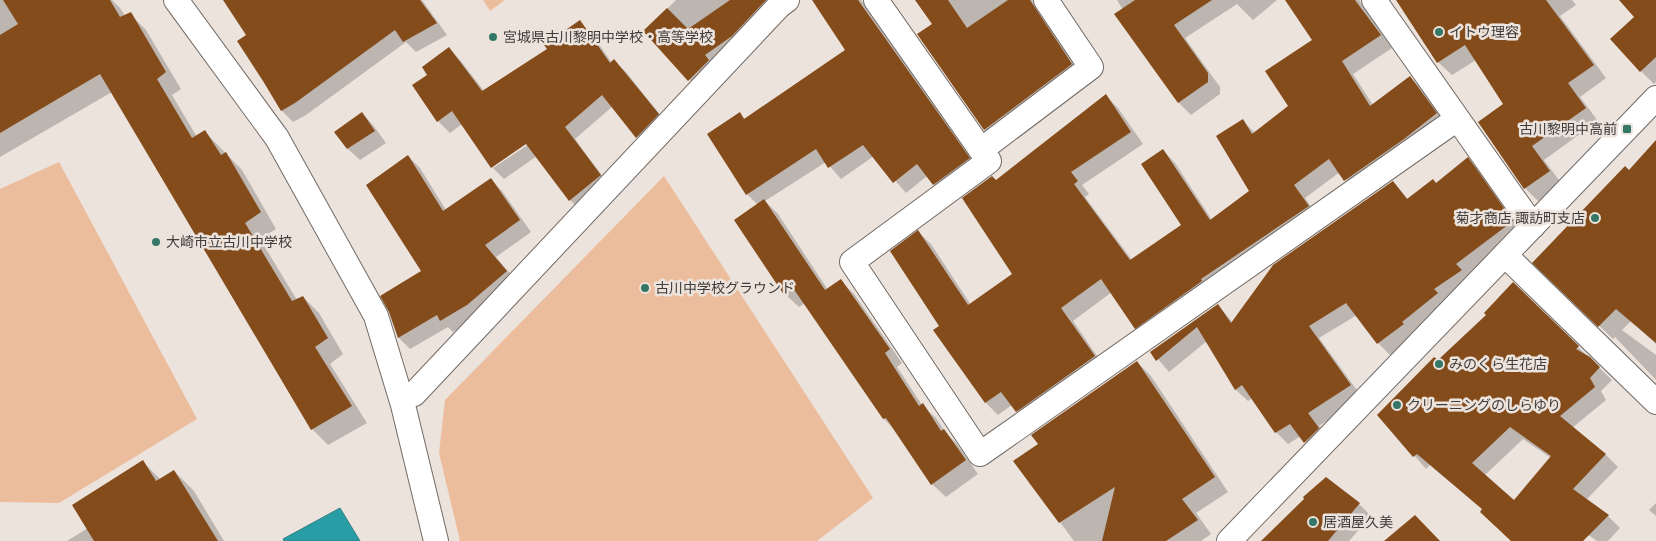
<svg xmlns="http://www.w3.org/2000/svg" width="1656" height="541" font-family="'Space Grotesk','Noto Sans JP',sans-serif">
<rect width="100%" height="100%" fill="#ece3dc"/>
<g fill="#ecbd9d">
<polygon points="483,0 505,0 490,11"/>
<polygon points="59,162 197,419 59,503 0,502 0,189"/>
<polygon points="664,176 873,498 817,541 460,541 439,453 445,400"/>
</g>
<polygon fill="#299da5" stroke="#308085" points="340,508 360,541 284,541 283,539"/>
<g fill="#0003">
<polygon points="0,0 112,0 120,8 125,16 130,14 146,30 181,89 172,95 197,137 205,132 242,170 276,229 260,239 297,300 303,297 319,313 343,354 330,364 367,423 328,445 312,429 112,92 0,157"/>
<polygon points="225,0 422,0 447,35 416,52 406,42 306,115 293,122 282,111 248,35"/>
<polygon points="676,0 793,0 701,92 645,31"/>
<polygon points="813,0 861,0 981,170 945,196 927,176 906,193 874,156 841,179 826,162 765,201 778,214 828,290 841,281 854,294 902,363 897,367 922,405 936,418 946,433 957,444 978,474 946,497 932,484 896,431 884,419 805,303 799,307 785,294 758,205 747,194 740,114 746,120 847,50"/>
<polygon points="917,0 1032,0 1083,76 997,141 985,130 918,34 933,25"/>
<polygon points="1117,0 1277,0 1253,20 1237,4 1185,38 1220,87 1220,94 1191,115 1179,103 1116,14 1123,10"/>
<polygon points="1286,0 1359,0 1392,48 1353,74 1373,105 1410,77 1423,90 1448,126 1358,193 1340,172 1305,198 1320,219 1148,340 1135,328 1112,292 1073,321 1106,369 1029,424 1012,405 998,415 986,403 934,331 941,326 918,232 931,244 971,305 1014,274 996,181 1106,96 1118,108 1143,144 1082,185 1089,194 1085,197 1132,260 1183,226 1163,150 1175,163 1212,220 1251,191 1243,121 1255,133 1290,107 1313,40"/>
<polygon points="1411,0 1572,0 1576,5 1560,16 1606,78 1580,97 1598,121 1544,160 1562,184 1538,201 1525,188 1505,104 1476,60 1452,75 1438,62 1401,6"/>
<polygon points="1620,0 1656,0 1656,82 1654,84 1641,71 1636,17"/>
<polygon points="579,22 591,33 612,63 614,61 626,72 669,126 649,148 613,106 575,139 611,188 582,212 570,200 537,156 504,179 493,168 532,142 530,140 493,166 493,168 462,124 450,133 438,121 429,75 449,49 460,60 484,91 549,50"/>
<polygon points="362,113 373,125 386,143 360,160 348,149 336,132"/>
<polygon points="1656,142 1656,344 1631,321 1622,330 1656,355 1656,380 1615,337 1613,339 1534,263 1629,172"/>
<polygon points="408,156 420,168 446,210 491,179 502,191 531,232 496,257 518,283 479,317 453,332 448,327 410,349 399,338 390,311 423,272"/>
<polygon points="1468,159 1480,171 1524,233 1467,276 1472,283 1415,336 1390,355 1378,343 1357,315 1319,338 1362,397 1319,426 1330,441 1317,454 1301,436 1288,444 1276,432 1253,398 1248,401 1236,390 1207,341 1169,372 1152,352 1218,305 1233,323 1393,182 1408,199 1436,184"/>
<polygon points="1513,284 1612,380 1601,391 1606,400 1572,428 1606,455 1618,467 1586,500 1608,516 1620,528 1608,541 1597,541 1538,500 1551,458 1523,439 1484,476 1514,502 1569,541 1511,541 1483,510 1430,465 1426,469 1379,415 1487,315"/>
<polygon points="1137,362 1151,376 1228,492 1196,513 1211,534 1201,541 1074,541 1015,461 1040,444"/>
<polygon points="143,462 160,479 174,471 194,491 224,541 67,541 88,528"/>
<polygon points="1326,479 1359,504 1371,516 1349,541 1263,541"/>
<polygon points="1656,503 1656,516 1649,510"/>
</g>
<g fill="#844b1b" fill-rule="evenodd">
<polygon points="3,0 110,0 120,17 131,12 166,72 157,79 192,138 205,130 221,155 226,152 261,212 245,223 292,301 303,296 328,338 315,347 352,406 311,430 100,74 0,133 0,35 18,24"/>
<polygon points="223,0 420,0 437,23 403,42 395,30 295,103 281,111 263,81 237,41 246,35"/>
<polygon points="730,0 766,0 732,36 705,55 709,60 688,81 643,31 667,8 688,29"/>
<polygon points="812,0 858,0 970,158 933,185 917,164 893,183 863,145 828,168 816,149 746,195 707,134 740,112 744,119 845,50"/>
<polygon points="915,0 948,0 967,28 1008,0 1030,0 1072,64 984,130 917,34 932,24"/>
<polygon points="1135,0 1212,0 1174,25 1208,73 1208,82 1178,103 1114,14"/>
<polygon points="1285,0 1355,0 1381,35 1342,61 1370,106 1410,76 1437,113 1404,139 1344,181 1329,159 1294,185 1309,206 1201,279 1202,281 1135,329 1101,279 1061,308 1095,356 1016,412 1001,392 985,403 933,330 939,326 890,251 918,230 968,305 1012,274 962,198 992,176 996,180 1106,94 1131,132 1071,172 1078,181 1074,184 1130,260 1181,225 1141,164 1163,149 1210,220 1249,191 1216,136 1243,119 1252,134 1288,106 1265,71 1312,40"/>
<polygon points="1396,0 1546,0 1594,65 1568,83 1586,108 1532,146 1550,171 1524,189 1478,122 1503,104 1465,45 1437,63"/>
<polygon points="1619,0 1656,0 1656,57 1640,72 1610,39 1634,17"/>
<polygon points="580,20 610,63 614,59 659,114 636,138 602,95 565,127 601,175 569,201 526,144 491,168 452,111 437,122 412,85 427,75 422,67 449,47 482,91 547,49 544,45"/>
<polygon points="362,112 375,131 347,149 334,132"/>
<polygon points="1656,140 1656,343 1616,309 1598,327 1532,263 1625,166 1629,170"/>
<polygon points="408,155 443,211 491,178 520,220 485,245 507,271 467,305 440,321 437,315 398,338 389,312 380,296 421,271 366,185"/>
<polygon points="1468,157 1513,221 1456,264 1462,270 1434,289 1438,293 1402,322 1404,324 1377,344 1346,303 1309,326 1351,385 1308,413 1319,428 1304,443 1290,424 1275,433 1242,385 1235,390 1197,327 1156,361 1150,352 1218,304 1231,323 1273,265 1393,181 1407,199 1433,179 1436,183"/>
<polygon points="764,199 825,290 841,279 890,349 885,353 919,406 923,403 941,431 944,429 966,460 931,485 886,418 883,419 793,288 784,295 734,220"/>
<path d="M1513,282L1579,346L1576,349L1590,357L1600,367L1590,378L1595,387L1560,416L1606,454L1573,489L1609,515L1583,541H1511L1480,512L1482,509L1417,454L1413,457L1377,415L1434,357L1438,360L1486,315L1484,313ZM1510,427L1551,456L1514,500L1472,463Z"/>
<polygon points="1137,361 1215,477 1182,499 1198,520 1166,541 1102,541 1115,487 1059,523 1013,461 1038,444 1031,435"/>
<polygon points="143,460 156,481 174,470 218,541 94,541 72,505"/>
<polygon points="1326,477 1360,503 1328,541 1261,541 1304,499 1303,497"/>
<polygon points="1415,515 1440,541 1384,541"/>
</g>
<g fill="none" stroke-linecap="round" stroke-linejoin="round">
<g stroke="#726a65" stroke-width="26">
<g id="minor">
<polyline points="176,0 277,138 376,316 403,405 436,541"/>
<polyline points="876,0 981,150 1091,67 1046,0"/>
<polyline points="1374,0 1533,226"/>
<polyline points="981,150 989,161 852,262 980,454 1457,119"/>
<polyline points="1505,255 1656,402"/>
<polyline points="414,394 779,6 787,0"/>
<polyline points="1229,541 1656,98"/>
</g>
</g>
<use href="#minor" stroke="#fff" stroke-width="24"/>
</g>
<g fill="#357766" stroke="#ece3dc" stroke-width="2">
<circle cx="1439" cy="32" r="5"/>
<circle cx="493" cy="37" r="5"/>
<rect x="1622" y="124" width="10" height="10" rx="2.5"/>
<circle cx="1595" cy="218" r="5"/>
<circle cx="156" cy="242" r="5"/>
<circle cx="645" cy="288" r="5"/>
<circle cx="1439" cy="364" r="5"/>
<circle cx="1397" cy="405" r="5"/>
<circle cx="1313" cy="522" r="5"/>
</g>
<g text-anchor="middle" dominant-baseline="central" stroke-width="5" stroke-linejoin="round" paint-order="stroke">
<g font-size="14" fill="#403c39" stroke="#ece3dc" text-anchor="start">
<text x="1449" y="32">イトウ理容</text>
<text x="503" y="37">宮城県古川黎明中学校・高等学校</text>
<text x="1617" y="129" text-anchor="end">古川黎明中高前</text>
<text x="1585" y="218" text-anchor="end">菊才商店 諏訪町支店</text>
<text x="166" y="242">大崎市立古川中学校</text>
<text x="655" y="288">古川中学校グラウンド</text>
<text x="1449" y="364">みのくら生花店</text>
<text x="1407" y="405">クリーニングのしらゆり</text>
<text x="1323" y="522">居酒屋久美</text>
</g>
</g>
</svg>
